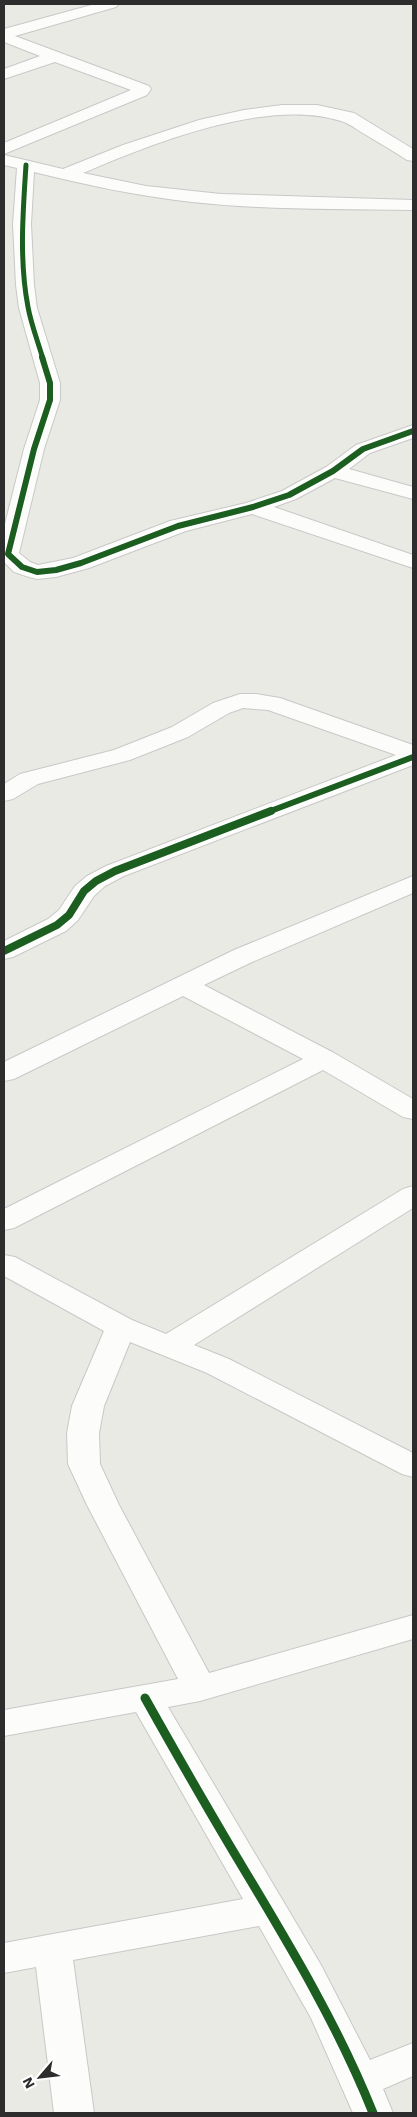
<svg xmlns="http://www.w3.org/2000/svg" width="417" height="2117" font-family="'Work Sans',sans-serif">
<rect width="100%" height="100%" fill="#e9eae4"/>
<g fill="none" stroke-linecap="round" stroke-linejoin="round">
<g stroke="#c9c8c8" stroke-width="2">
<g id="street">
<polygon points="95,4 119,4 116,7 15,36 149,86 151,89 147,95 4,154 4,143 131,90 55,62 4,79 4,69 40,56 4,42 4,29"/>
<path d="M282,105H317L354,113L413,149V161L407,160C392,150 376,141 361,132C355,128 348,123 341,121C267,97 151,144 83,173L146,186L221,194L413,200V210C340,209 265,210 192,202C138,196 86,185 34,172L31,224L34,285L37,308L60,383V400L44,449L19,553L30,562L38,565L73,558L170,521L246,503L282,491L326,467L356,445L413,425V438L370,453L349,469L413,487V499L335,478L296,499L274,507L413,555V568L252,514L186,531L89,568L56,577L37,579L29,577L14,572L4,562V528L24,449L40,400V383L19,308L16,285L13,224L17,168L4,165V155L63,169L123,145L199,120L244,110Z"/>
<polygon points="240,694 256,694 280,698 413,745 413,765 124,876 105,886 94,896 78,920 66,931 13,957 4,959 4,941 48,919 59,910 75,886 87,876 106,866 396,755 268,710 243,708 229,713 188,737 130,760 38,784 13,799 4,801 4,784 20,774 114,750 172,727 213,703"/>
<polygon points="413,876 413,893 252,962 204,985 334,1053 413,1099 413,1119 403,1117 323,1070 14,1228 4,1230 4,1209 303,1059 183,996 14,1079 4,1081 4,1062 234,950"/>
<polygon points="413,1186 413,1208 194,1345 229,1359 413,1453 413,1477 402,1474 207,1373 130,1342 104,1406 99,1433 100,1464 119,1505 209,1673 413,1615 413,1639 200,1701 168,1707 321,1965 370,2060 413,2043 413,2076 383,2089 393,2113 353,2113 311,2018 259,1926 73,1960 94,2113 54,2113 36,1967 4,1973 4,1943 243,1899 136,1712 4,1736 4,1710 178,1679 87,1505 68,1464 67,1433 72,1406 104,1331 4,1276 4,1255 15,1257 132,1320 166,1334 403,1189"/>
</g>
</g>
<use href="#street" fill="#fcfcfb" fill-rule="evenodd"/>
<g stroke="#fff" stroke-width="7">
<path id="cycleway-far3" d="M26,165C23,212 19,260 28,307C31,324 38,342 43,359"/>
</g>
<g stroke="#fff" stroke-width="9">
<g id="cycleway-far2">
<polyline points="42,357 50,383 50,400 34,449 8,554 22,567 37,572 56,570 81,563 178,526 253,507 289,495 333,471 363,449 413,431"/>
<polyline points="268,812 413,757"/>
</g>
</g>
<g stroke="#fff" stroke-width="11">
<polyline id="cycleway-far1" points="4,951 57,925 69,915 84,891 96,881 115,871 271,811"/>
</g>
<g stroke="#fff" stroke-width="12">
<path id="cycleway" d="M145,1698C173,1748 201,1797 230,1846C282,1933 335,2018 373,2113"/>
</g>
<use href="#cycleway-far3" stroke="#1b5e20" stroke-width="5"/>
<use href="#cycleway-far2" stroke="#1b5e20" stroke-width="6"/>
<use href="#cycleway-far1" stroke="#1b5e20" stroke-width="8"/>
<use href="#cycleway" stroke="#1b5e20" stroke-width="9"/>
</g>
<rect width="417" height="2117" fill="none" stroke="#2d2d2d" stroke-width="10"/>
<g transform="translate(40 2077) rotate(242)" stroke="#ffffff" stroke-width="4" paint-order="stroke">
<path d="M0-4L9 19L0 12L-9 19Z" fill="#2d2d2d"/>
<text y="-8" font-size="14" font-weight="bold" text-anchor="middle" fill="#2d2d2d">N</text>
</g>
</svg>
